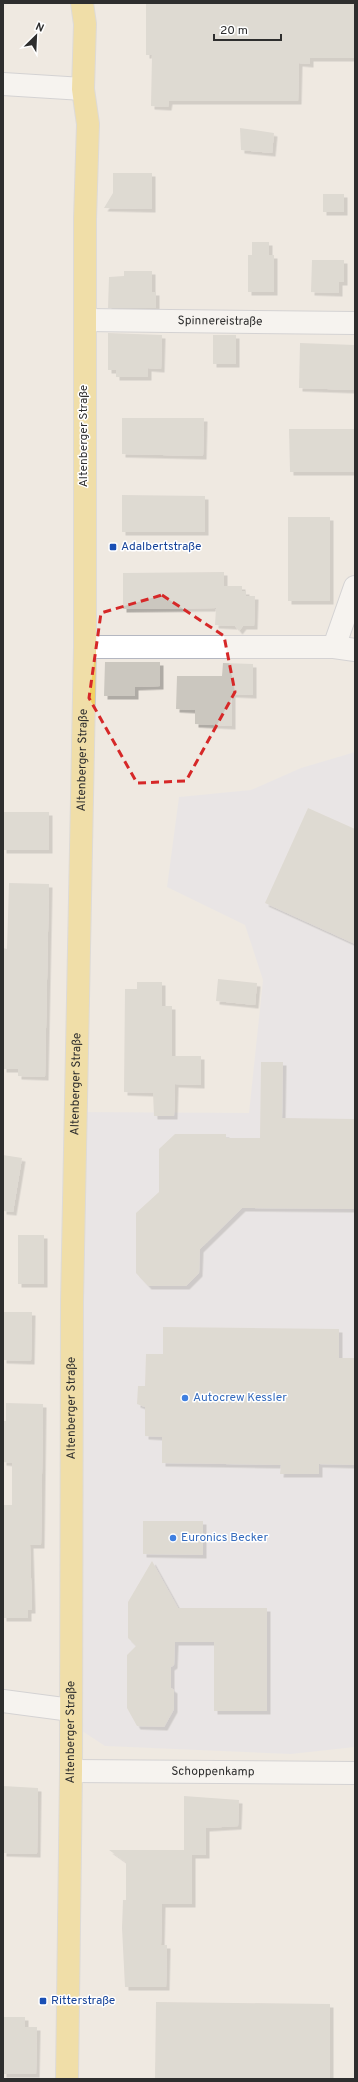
<svg xmlns="http://www.w3.org/2000/svg" width="358" height="2082" font-family="Overpass,sans-serif">
<defs>
<filter id="shadow"><feDropShadow dx="3.5" dy="3.5" stdDeviation="0" flood-color="#0004"/></filter>
</defs>
<rect width="100%" height="100%" fill="#efe9e1"/>
<polygon fill="#e3e1e8" points="355,752 355,1747 291,1754 105,1746 73,1725 79,1112 249,1113 263,980 245,925 167,887 179,797 251,790 301,768"/>
<g fill="#cbc7bf" filter="url(#shadow)">
<polygon points="146,3 355,3 355,58 310,58 310,64 299,63 298,101 169,101 168,107 151,106 152,55 146,55"/>
<polygon points="240,128 274,133 272,153 241,150"/>
<polygon points="113,173 152,173 152,209 104,208 113,193"/>
<rect x="323" y="194" width="21" height="18"/>
<polygon points="252,242 269,242 269,255 274,255 274,292 248,292 248,255 252,255"/>
<polygon points="312,260 344,260 344,282 339,282 339,293 311,292"/>
<polygon points="124,271 152,271 152,292 156,292 156,308 108,308 109,277 124,276"/>
<polygon points="108,333 162,335 161,369 148,368 148,377 116,377 116,370 108,370"/>
<rect x="213" y="335" width="23" height="29"/>
<polygon points="300,343 355,345 355,390 299,388"/>
<polygon points="122,418 204,418 203,456 122,454"/>
<polygon points="289,429 355,429 355,472 290,472"/>
<polygon points="122,495 205,496 205,532 122,532"/>
<rect x="288" y="517" width="42" height="84"/>
<polygon points="224,572 224,586 242,586 242,591 246,591 246,596 255,596 254,626 243,626 239,631 235,626 215,625 216,608 123,609 123,573"/>
<polygon points="105,662 160,662 160,686 135,687 135,696 104,696"/>
<polygon points="223,663 253,664 253,695 232,694 232,726 195,724 195,710 176,709 177,676 222,676"/>
<polygon points="308,808 355,829 355,944 265,903"/>
<rect x="3" y="812" width="46" height="38"/>
<polygon points="9,883 49,884 45,1077 18,1076 18,1069 3,1069 3,948 7,949"/>
<polygon points="218,979 257,983 255,1005 216,1001"/>
<polygon points="137,982 162,982 162,1006 172,1006 172,1056 201,1056 201,1085 175,1084 174,1116 154,1116 153,1093 124,1092 125,989 137,989"/>
<polygon points="261,1062 283,1062 282,1118 355,1119 355,1209 242,1208 200,1249 199,1273 186,1286 148,1286 136,1273 136,1213 159,1192 159,1149 175,1134 226,1134 226,1138 260,1138"/>
<polygon points="3,1155 22,1158 13,1212 3,1211"/>
<rect x="18" y="1235" width="26" height="49"/>
<polygon points="3,1312 32,1312 31,1361 3,1360"/>
<polygon points="163,1327 339,1329 339,1358 355,1358 355,1465 319,1464 319,1474 280,1474 281,1465 162,1463 162,1437 145,1436 145,1407 137,1404 138,1386 145,1386 146,1354 163,1354"/>
<polygon points="6,1403 43,1404 41,1545 30,1545 32,1610 28,1610 28,1618 3,1618 3,1505 12,1505 12,1463 3,1462 3,1421 6,1421"/>
<polygon points="143,1521 203,1521 203,1555 143,1554"/>
<polygon points="152,1561 178,1608 267,1608 267,1711 214,1711 214,1642 175,1642 174,1665 171,1667 171,1688 174,1690 174,1709 164,1727 137,1726 127,1708 127,1655 136,1646 128,1638 128,1602"/>
<polygon points="3,1786 38,1788 37,1854 3,1853"/>
<polygon points="184,1796 239,1800 238,1826 206,1828 206,1855 192,1855 192,1904 162,1904 161,1945 167,1945 166,1987 125,1987 122,1928 123,1900 126,1900 126,1862 109,1850 184,1850"/>
<polygon points="156,2002 330,2004 330,2079 155,2079"/>
<polygon points="3,2017 25,2017 25,2027 37,2027 36,2074 3,2074"/>
</g>
<g fill="none" stroke-linecap="round" stroke-linejoin="round">
<g stroke="#b4b7c1" stroke-width="24">
<g id="minor">
<polyline points="3,84 83,89"/>
<path id="s1" d="M85,320L355,323"/>
<polyline points="85,647 334,647 355,650"/>
<polyline points="334,647 355,587"/>
<polyline points="3,1701 71,1710"/>
<path id="s2" d="M71,1771L355,1773"/>
</g>
</g>
<g stroke="#c9c9c9" stroke-width="24">
<g id="major">
<path id="s3" d="M67,2079L71,1771L72,1302L85,647V219L88,124L83,89L85,24L82,3"/>
</g>
</g>
<use href="#minor" stroke="#fff" stroke-width="22"/>
<use href="#major" stroke="#f2d163" stroke-width="22"/>
</g>
<path d="M0 0H358V2082H0ZM162,595L224,636L235,692L186,781L137,783L89,698L101,613Z" fill="#efe9e1" fill-opacity=".55" fill-rule="evenodd"/>
<path fill="none" stroke="#d62828" stroke-width="3" stroke-dasharray="8 5" stroke-linejoin="round" d="M162,595L224,636L235,692L186,781L137,783L89,698L101,613Z"/>
<g fill="#1a4fb4" stroke="#fff" stroke-width="1.5">
<rect x="109" y="543" width="8" height="8" rx="2"/>
<rect x="39" y="1997" width="8" height="8" rx="2"/>
</g>
<g fill="#3f7fe0" stroke="#fff" stroke-width="1.5">
<circle cx="185" cy="1398" r="4"/>
<circle cx="173" cy="1538" r="4"/>
</g>
<g text-anchor="middle" dominant-baseline="central" stroke-width="3" stroke-linejoin="round" paint-order="stroke">
<g font-size="12" fill="#2e2e2e" stroke="#fff">
<text stroke="none"><textPath href="#s1" startOffset="135">Spinnereistraße</textPath></text>
<text transform="translate(84 436) rotate(-90)">Altenberger Straße</text>
<text stroke="none"><textPath href="#s3" startOffset="1319">Altenberger Straße</textPath></text>
<text stroke="none"><textPath href="#s3" startOffset="995">Altenberger Straße</textPath></text>
<text stroke="none"><textPath href="#s3" startOffset="671">Altenberger Straße</textPath></text>
<text stroke="none"><textPath href="#s3" startOffset="347">Altenberger Straße</textPath></text>
<text stroke="none"><textPath href="#s2" startOffset="142">Schoppenkamp</textPath></text>
</g>
<g font-size="12" fill="#164399" stroke="#fff" text-anchor="start">
<text x="121" y="547">Adalbertstraße</text>
<text x="51" y="2001">Ritterstraße</text>
</g>
<g font-size="12" fill="#366cbe" stroke="#fff" text-anchor="start">
<text x="193" y="1398">Autocrew Kessler</text>
<text x="181" y="1538">Euronics Becker</text>
</g>
</g>
<rect width="358" height="2082" fill="none" stroke="#2e2e2e" stroke-width="8"/>
<g transform="translate(36 36) rotate(24)" stroke="#ffffff" stroke-width="3" paint-order="stroke">
<path d="M0-3L7 15L0 10L-7 15Z" fill="#2e2e2e"/>
<text y="-6" font-size="11" font-weight="bold" text-anchor="middle" fill="#2e2e2e">N</text>
</g>
<path d="M214 34v6h67v-6" fill="none" stroke="#2e2e2e" stroke-width="2"/>
<text x="220" y="34" font-size="12" fill="#2e2e2e" stroke="#ffffff" stroke-width="3" paint-order="stroke">20 m</text>
</svg>
